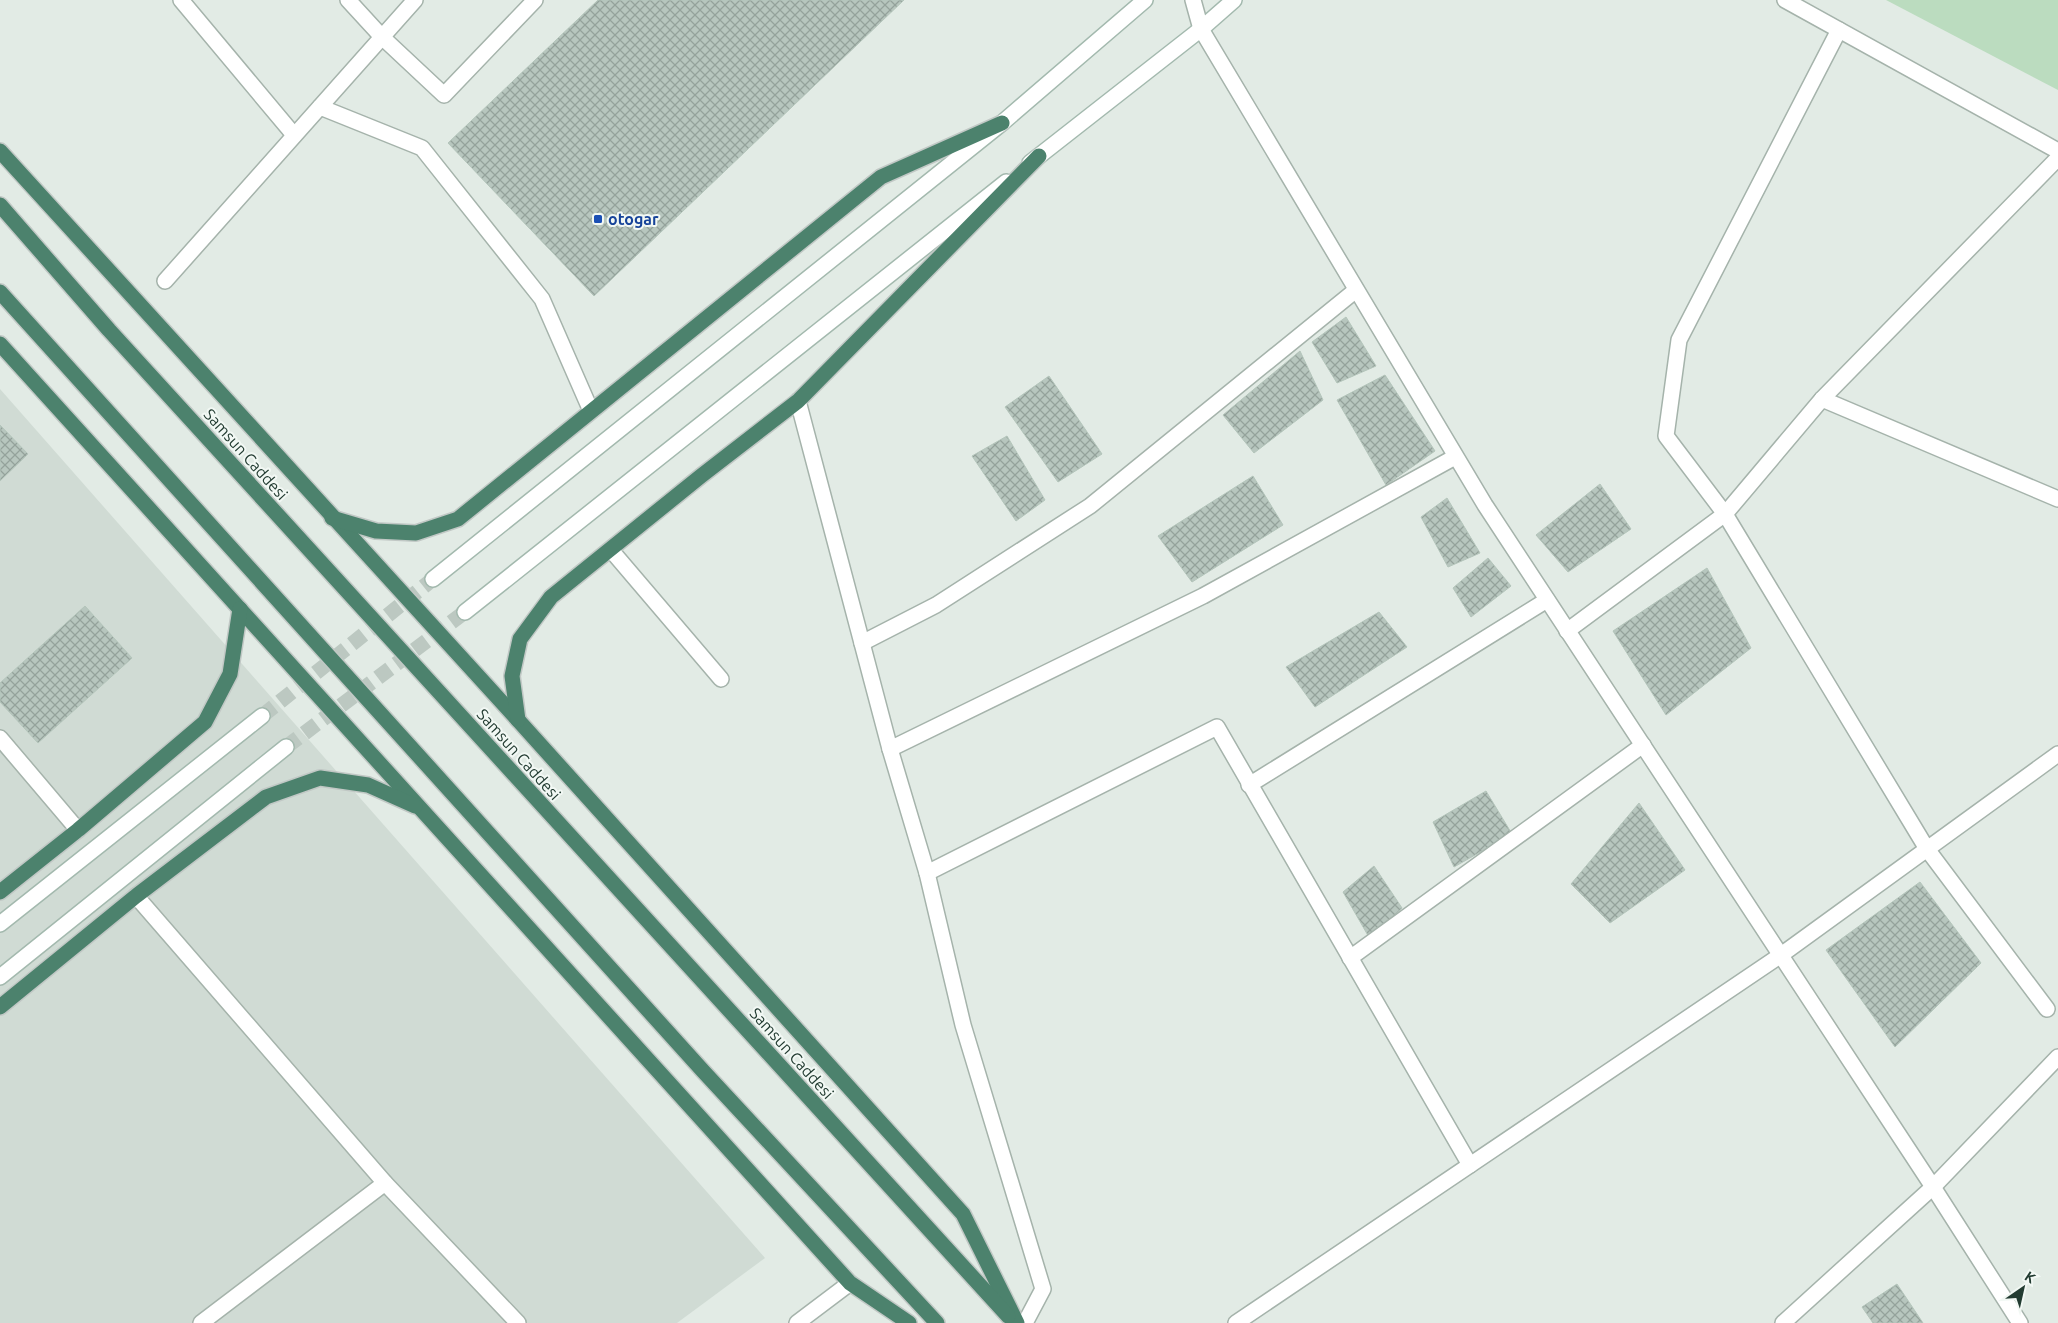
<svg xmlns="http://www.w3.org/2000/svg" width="2058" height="1323" font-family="Ubuntu,sans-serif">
<defs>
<pattern id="building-cross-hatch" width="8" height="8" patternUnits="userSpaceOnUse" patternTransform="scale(1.25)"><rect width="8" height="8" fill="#b7c6be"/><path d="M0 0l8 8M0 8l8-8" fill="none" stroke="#94a29b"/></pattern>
</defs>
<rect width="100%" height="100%" fill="#e2ebe5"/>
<polygon fill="#d0dbd4" points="0,389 765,1258 677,1323 0,1323"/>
<polygon fill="#bbdcbf" points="1886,0 2058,0 2058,90"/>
<g fill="url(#building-cross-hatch)" stroke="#b4c5bb">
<polygon points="598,0 904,0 594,296 448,143"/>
<polygon points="1346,317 1376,366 1337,383 1312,342"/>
<polygon points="1300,351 1323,400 1254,453 1223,415"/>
<polygon points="1385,375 1435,451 1386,485 1337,400"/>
<polygon points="1049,376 1102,454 1058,482 1005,407"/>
<polygon points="0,425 28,454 0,481"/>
<polygon points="1007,436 1045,500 1016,521 972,456"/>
<polygon points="1253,476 1283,525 1192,582 1158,536"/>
<polygon points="1600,484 1631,529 1568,572 1536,535"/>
<polygon points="1447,498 1480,553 1448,567 1421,517"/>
<polygon points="1488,558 1511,586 1471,617 1453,588"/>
<polygon points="1707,568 1751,648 1666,715 1613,631"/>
<polygon points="85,606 132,658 38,743 0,702 0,683"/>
<polygon points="1379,612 1407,647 1315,707 1286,667"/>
<polygon points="1486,791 1512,834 1454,867 1433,822"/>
<polygon points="1639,803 1685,870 1610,923 1571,884"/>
<polygon points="1374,866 1402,908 1370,939 1343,892"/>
<polygon points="1920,882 1981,963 1895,1047 1826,950"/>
<polygon points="1897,1284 1923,1323 1873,1323 1862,1307"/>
</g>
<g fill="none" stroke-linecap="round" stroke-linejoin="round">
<g stroke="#bcc8c1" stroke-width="15" stroke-dasharray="15 8" stroke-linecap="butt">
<polyline points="262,716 433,579"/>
<polyline points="286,747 465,612"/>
</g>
<g stroke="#a5b3ab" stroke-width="18">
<polyline id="service" points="382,37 444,95 535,0"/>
</g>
<g stroke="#a5b3ab" stroke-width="18">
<g id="minor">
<polyline points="181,0 294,135"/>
<polyline points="348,0 382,37"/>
<polyline points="1193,0 1201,29 1485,505 1933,1187 2020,1323"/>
<polyline points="1785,0 2058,151"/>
<polyline points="320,107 422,148 542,299 591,411"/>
<polyline points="165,281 415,0"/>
<polyline points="1822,399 2058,499"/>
<polyline points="798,401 890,749 927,873 963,1025 1043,1289 1025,1323"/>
<polyline points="611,550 721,679"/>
<polyline points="1567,631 1725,514 1666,436 1679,340 1839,30"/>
<polyline points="862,643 936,605 1090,506 1356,290"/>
<polyline points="0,738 78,830"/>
<polyline points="890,749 1203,596 1455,457"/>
<polyline points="1249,785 1547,600"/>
<polyline points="927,873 1217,727 1470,1165"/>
<polyline points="136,896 385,1183 518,1323"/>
<polyline points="1350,958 1643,745"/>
<polyline points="2047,1009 1927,849 1725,514 1822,399 2058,158"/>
<polyline points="201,1323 385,1183"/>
<polyline points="797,1323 850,1283"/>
<polyline points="1236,1323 1781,955 2058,754"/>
<polyline points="1783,1323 1933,1187 2058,1057"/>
</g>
</g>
<g stroke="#a3b9ae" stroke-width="18">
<g id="secondary">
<polyline points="1030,163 1201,29 1234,0"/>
<polyline points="433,579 1002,123 1145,0"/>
<polyline points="465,612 1006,182"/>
<polyline points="0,924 262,716"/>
<polyline points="0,977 286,747"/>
</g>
</g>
<g stroke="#c1c8c5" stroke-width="18">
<g id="trunk">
<polyline points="0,151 518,720 963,1214 1017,1323"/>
<polyline points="0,205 109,330 1008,1316"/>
<polyline points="0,292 703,1071 937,1323"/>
<polyline points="0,344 850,1283 909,1323"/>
<polyline points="332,518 376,531 416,533 458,519 881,177 1002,123"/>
<polyline points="518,720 512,676 520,639 551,597 701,476 798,401 1039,156"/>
<polyline points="0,892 78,830 205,722 230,674 240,609"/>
<polyline points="0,1007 136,896 266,797 320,778 368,785 415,806"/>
</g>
</g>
<use href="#service" stroke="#fff" stroke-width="15"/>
<use href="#minor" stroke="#fff" stroke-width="15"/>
<use href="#secondary" stroke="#fff" stroke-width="15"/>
<use href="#trunk" stroke="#4c826d" stroke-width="15"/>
</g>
<rect fill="#1a4fb4" stroke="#f2f8f4" stroke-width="2" x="593" y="214" width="10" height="10" rx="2.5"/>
<g text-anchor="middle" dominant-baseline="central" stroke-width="4" stroke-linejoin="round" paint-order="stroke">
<g font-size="16" font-weight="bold" fill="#164399" stroke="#f2f8f4" text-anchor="start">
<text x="608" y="219">otogar</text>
</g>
<g font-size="16" fill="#223b31" stroke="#f2f8f4">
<text transform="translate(246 454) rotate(48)">Samsun Caddesi</text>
<text transform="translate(519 754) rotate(48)">Samsun Caddesi</text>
<text transform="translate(792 1053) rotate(48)">Samsun Caddesi</text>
</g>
</g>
<g transform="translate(2023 1288) rotate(34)" stroke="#f2f8f4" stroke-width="4" paint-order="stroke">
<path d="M0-4L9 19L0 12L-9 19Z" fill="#223b31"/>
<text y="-8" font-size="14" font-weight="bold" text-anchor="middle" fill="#223b31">K</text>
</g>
</svg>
